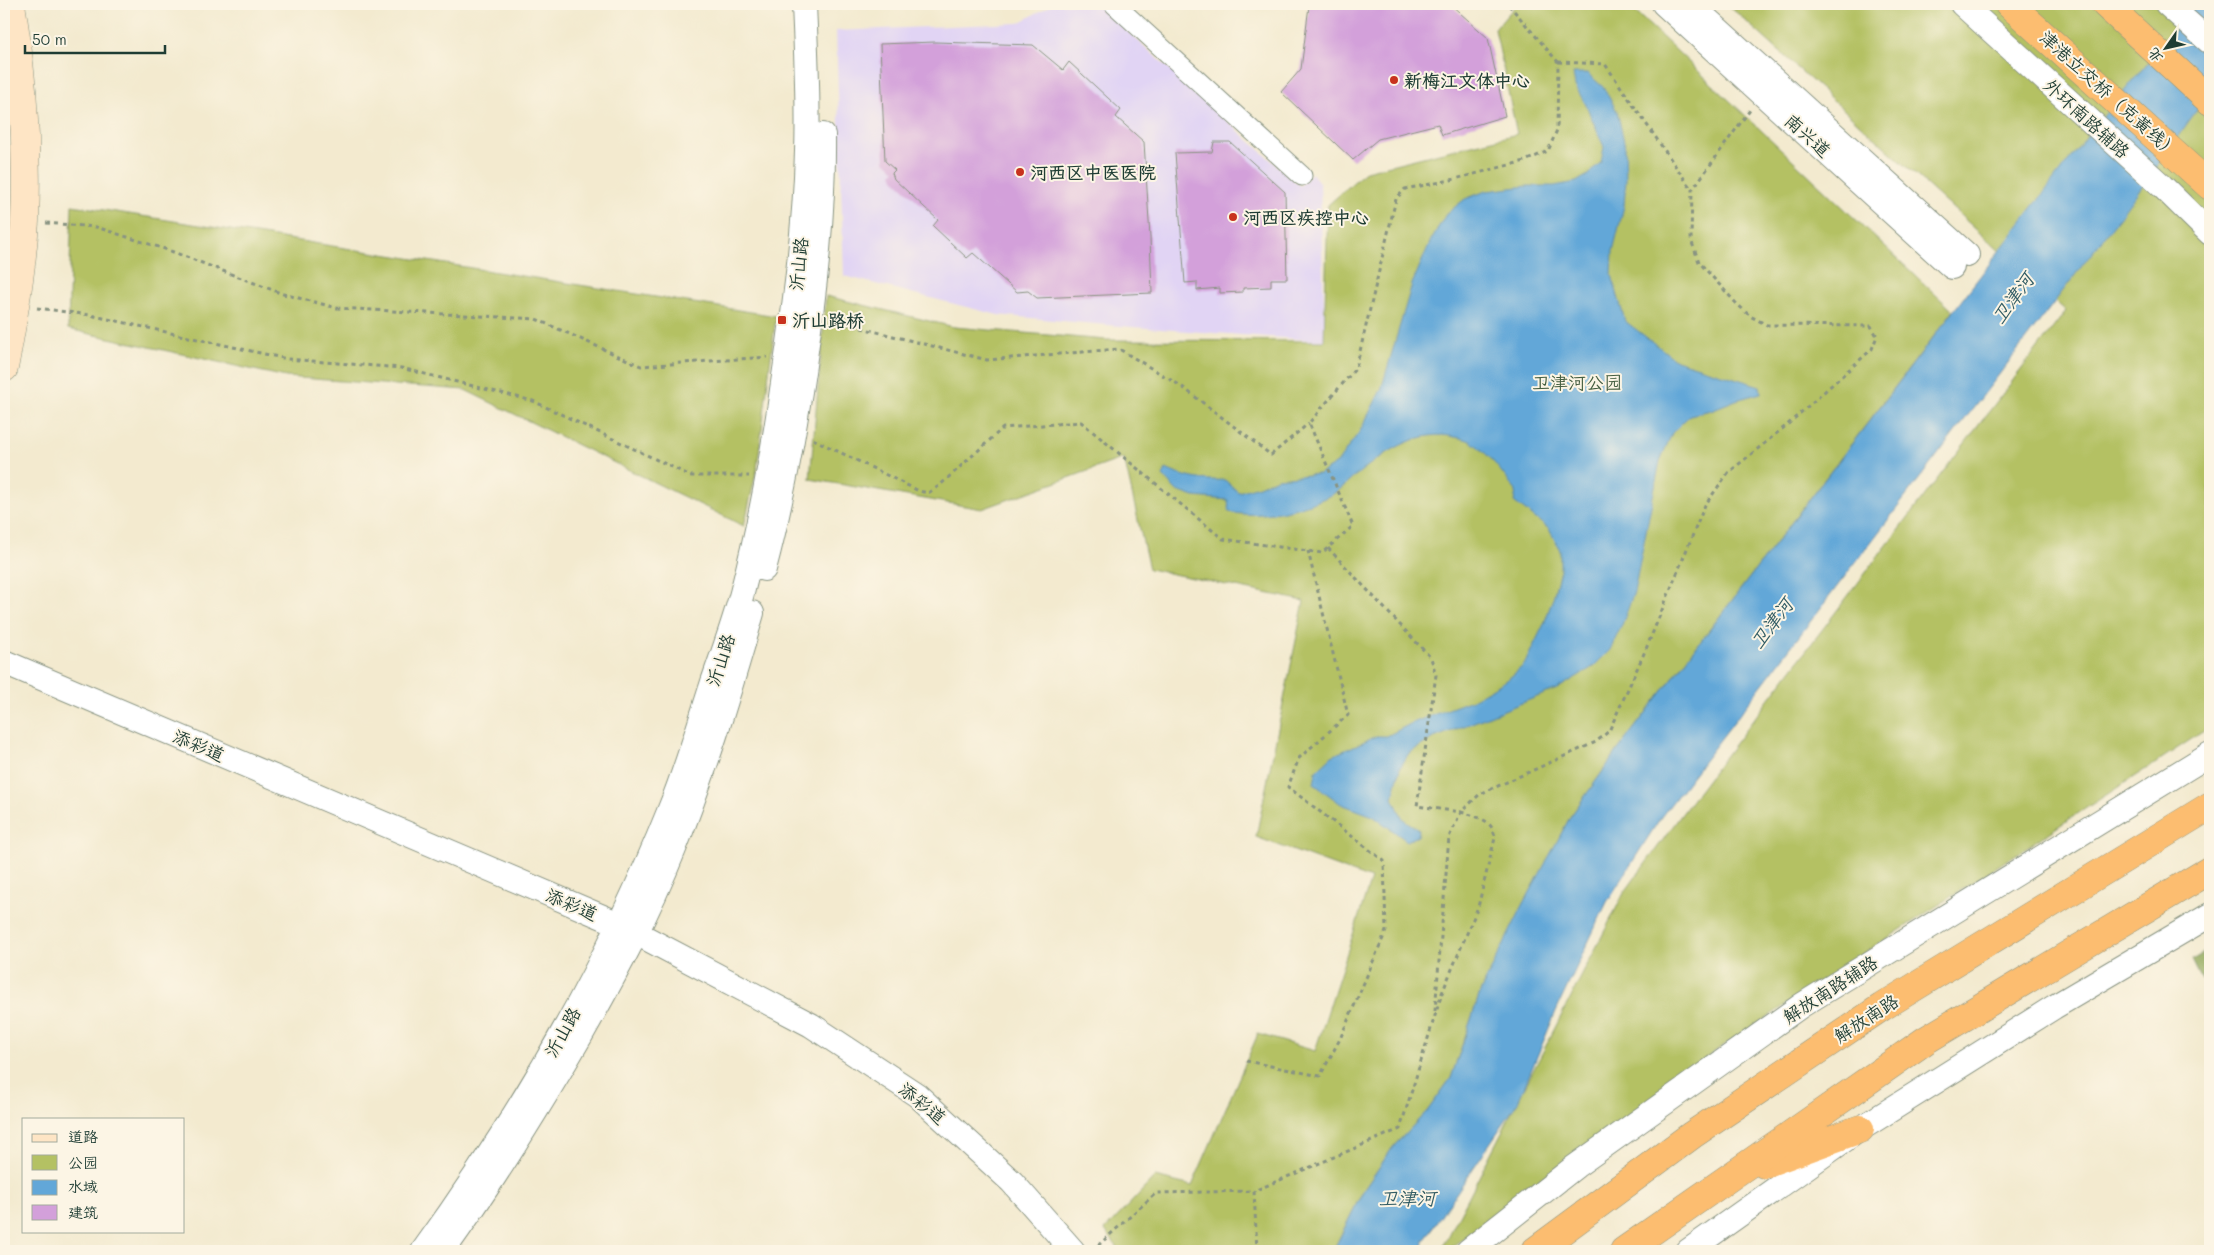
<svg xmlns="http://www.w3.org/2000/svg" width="2214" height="1255" font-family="Mali,'LXGW WenKai TC',sans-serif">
<rect width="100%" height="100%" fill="#fcf5e5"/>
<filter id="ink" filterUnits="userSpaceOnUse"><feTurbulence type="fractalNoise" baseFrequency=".02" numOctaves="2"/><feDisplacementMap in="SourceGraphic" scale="10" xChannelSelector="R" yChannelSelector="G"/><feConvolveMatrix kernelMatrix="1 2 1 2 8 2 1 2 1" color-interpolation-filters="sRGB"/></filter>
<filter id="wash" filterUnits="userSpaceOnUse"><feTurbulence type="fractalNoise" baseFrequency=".0096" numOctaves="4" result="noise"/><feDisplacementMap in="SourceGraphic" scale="20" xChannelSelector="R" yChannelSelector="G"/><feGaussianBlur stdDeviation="1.12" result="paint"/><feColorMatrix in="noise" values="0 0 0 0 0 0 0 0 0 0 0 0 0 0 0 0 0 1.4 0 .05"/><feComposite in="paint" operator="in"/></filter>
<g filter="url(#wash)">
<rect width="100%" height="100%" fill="#f3eacf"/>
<polygon fill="#e1d4f4" points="1053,4 1097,4 1300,186 1312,173 1320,184 1325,341 1106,325 998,315 844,276 836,31 1019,23"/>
<g fill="#b4c163" stroke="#6a7f4c">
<polygon points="1517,4 1627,4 1953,311 1626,739 1570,817 1481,990 1451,1078 1428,1110 1393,1147 1363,1191 1333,1251 1120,1251 1105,1230 1155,1177 1192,1186 1258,1034 1315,1051 1371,879 1256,837 1304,601 1149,569 1124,458 982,509 810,479 826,296 954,327 1106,340 1324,341 1328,205 1366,171 1517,134 1495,29"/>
<polygon points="1727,4 2210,4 2210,727 1717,1050 1446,1251 1441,1251 1624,893 1698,792 2066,311"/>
<polygon points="72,205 776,316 757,469 744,526 465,390 286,377 68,329"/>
</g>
<polygon fill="#8fa759" stroke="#577246" points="2210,949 2210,997 2192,960"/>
<g fill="#62a7d8" stroke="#407286">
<polygon points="2196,4 2210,4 2210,92 2124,211 1661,817 1607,902 1557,1009 1518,1102 1424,1241 1423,1251 1333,1251 1363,1191 1393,1147 1428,1110 1451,1078 1481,990 1522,907 1570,817 1626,739 2088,135"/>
<path d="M1573,73H1587L1603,87L1617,111L1625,146L1626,180L1624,206L1613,251L1612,275L1625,321L1676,360L1760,386L1761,393L1736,400L1711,410L1690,415L1672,433L1660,461L1634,592L1622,625L1610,650L1593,667L1557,689L1434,738L1409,753L1400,768L1393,798L1403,819L1419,830L1418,836L1407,841L1373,816L1341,804L1314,784L1316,771L1332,756L1376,736H1387L1412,723L1472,700L1507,680L1524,665L1544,624L1553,598L1560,570V550L1549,529L1514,502L1516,491C1503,474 1489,453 1470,441C1466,439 1460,438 1455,437C1421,429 1391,449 1365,468C1353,477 1342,490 1329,496C1300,510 1260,519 1229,512L1228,500L1194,497L1177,491L1163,476L1166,469C1185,478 1203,481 1225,480L1238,492L1259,486L1277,478L1319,474L1337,463L1360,431L1381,390L1412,284L1431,240L1446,214L1465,199L1486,191L1527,186H1554L1576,182L1588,175L1601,162L1604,147L1586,105L1575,86Z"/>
</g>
<g id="blocks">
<g fill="#d3a0da">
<polygon points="1303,4 1450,4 1488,38 1505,116 1442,135 1438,124 1378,139 1353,160 1281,92 1301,69 1309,6"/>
<polygon points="935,42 1033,45 1063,70 1069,62 1121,110 1116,117 1144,142 1150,237 1152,293 1037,298 1028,291 1017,292 973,253 967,258 933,226 938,220 894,179 892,173 895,170 885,161 880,44"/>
<polygon points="1214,142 1230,142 1285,192 1287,279 1271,279 1271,287 1243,288 1243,292 1220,293 1220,288 1197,290 1197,282 1185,283 1175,153 1212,152"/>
</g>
</g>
</g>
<g filter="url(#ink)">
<use href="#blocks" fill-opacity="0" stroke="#899482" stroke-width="1"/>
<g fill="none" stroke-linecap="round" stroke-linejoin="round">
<g stroke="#899482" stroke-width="21">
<polyline id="minor" points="1114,4 1302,176"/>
</g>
<g stroke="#899482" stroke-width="26">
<g id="tertiary">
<polyline points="1664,4 1952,267"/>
<polyline points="1690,4 1967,255"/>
<polyline points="1962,4 2162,186 2210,233"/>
<polyline points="2167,4 2210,42"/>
<path d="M764,569C782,501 794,434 804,365C815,288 824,212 823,135"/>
<polyline points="4,662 619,924 811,1025 917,1095 1012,1182 1073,1251"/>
<path d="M423,1251C522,1114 607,966 670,809C687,768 699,725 713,682C723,653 734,623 742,593C760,524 773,454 783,383C795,307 805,229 807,151C809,102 806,53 804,4"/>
<path d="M443,1251C493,1182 538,1109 581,1035C615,975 648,914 674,849C705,772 729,693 752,613"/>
<polyline points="1468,1251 1576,1166 1802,1005 2210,754"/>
<polyline points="1688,1251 1860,1129 2054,1007 2210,915"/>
</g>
</g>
<g stroke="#899482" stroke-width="29">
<path id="secondary" d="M4,368C13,320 22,270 25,221C28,149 23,75 11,4"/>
</g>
<g stroke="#899482" stroke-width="29">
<g id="trunk">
<polyline points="2009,4 2210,186"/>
<polyline points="2105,4 2210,101"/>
<polyline points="1764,1164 1860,1129"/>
<polyline points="1535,1251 1692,1135 1882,1007 2210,806"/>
<polyline points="1624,1251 1926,1040 2210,870"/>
</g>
</g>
<g stroke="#899482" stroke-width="3" stroke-dasharray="4 4" stroke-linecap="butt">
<polyline points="1558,62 1605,64 1692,190"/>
<polyline points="46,223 96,227 168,250 283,294 337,308 536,319 641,366 767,357"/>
<polyline points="37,308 90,315 287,359 401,368 533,401 691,476 749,476"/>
<polyline points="830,320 987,360 1119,349 1181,386 1271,455 1309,423"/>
<polyline points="813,439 919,491 928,493 939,486 1003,428 1081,422 1223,539 1322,553 1353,526 1309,423 1356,368 1396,199 1405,189 1451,180 1525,161 1548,151 1557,130 1558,62 1508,4"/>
<polyline points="1328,548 1431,658 1436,675 1417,806 1461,812 1449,837 1435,1011"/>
<polyline points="1246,1061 1320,1076 1340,1039 1386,931 1384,861 1288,787 1299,758 1348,715 1308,551"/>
<polyline points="1092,1251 1156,1193 1254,1191"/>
<path d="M1257,1251L1254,1191L1400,1129L1442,993L1478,907L1495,838C1493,819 1477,817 1461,812L1480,794L1596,742L1609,731L1646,649L1705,505L1728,473L1787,425L1872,349L1877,336L1871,326L1767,325L1750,316L1735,302L1699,262L1691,240L1692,190L1750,110"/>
</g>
<use href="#minor" stroke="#fff" stroke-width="19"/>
<use href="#tertiary" stroke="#fff" stroke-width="24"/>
<use href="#secondary" stroke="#fee5c5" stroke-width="28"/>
<use href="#trunk" stroke="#fcbd6f" stroke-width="28"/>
</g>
</g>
<g fill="#c8321e" stroke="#fcf5e5" stroke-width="2">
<circle cx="1394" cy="80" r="5"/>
<circle cx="1020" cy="172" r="5"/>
<circle cx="1233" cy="217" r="5"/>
<rect x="777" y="315" width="10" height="10" rx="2.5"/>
</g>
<g text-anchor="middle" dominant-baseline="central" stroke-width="4" stroke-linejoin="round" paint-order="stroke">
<g font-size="18" font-weight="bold" fill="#1f3d34" stroke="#fcf5e5" text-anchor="start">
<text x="1404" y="80">新梅江文体中心</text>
<text x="1030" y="172">河西区中医医院</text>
<text x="1243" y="217">河西区疾控中心</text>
<text x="792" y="320">沂山路桥</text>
</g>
<g font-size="18" fill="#1f3d34" stroke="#fcf5e5">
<text transform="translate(2110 94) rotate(42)">津港立交桥（克黄线）</text>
<text transform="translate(2087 118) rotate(42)">外环南路辅路</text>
<text transform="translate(1808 135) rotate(42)">南兴道</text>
<text transform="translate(798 264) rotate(-84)">沂山路</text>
<text transform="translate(720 660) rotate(-72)">沂山路</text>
<text transform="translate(199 745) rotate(23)">添彩道</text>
<text transform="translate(572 904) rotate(23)">添彩道</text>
<text transform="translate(1830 989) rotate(-33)">解放南路辅路</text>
<text transform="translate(1866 1018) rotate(-33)">解放南路</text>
<text transform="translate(562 1032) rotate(-61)">沂山路</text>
<text transform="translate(923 1103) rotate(39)">添彩道</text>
</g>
<g font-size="18" fill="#445e40" stroke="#fcf5e5">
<text x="1577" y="382">卫津河公园</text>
</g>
<g font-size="19" font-style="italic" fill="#335d65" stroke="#fcf5e5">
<text transform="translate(2012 298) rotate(-54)">卫津河</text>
<text transform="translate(1771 623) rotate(-53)">卫津河</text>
<text x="1407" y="1197">卫津河</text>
</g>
</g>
<rect width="2214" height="1255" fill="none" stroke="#fcf5e5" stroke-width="20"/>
<rect x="22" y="1118" width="162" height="115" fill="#fcf5e5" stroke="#a4ab9e"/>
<rect x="32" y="1134" width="25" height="8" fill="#fee5c5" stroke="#a4ab9e"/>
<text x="68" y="1142" font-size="15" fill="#1f3d34">道路</text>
<rect x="32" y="1155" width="25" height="15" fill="#b4c163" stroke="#a4ab9e"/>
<text x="68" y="1168" font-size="15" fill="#1f3d34">公园</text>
<rect x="32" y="1180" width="25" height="15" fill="#62a7d8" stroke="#a4ab9e"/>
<text x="68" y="1192" font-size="15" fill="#1f3d34">水域</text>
<rect x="32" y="1205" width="25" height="15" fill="#d3a0da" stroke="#a4ab9e"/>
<text x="68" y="1218" font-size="15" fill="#1f3d34">建筑</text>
<g transform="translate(2166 48) rotate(236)" stroke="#fcf5e5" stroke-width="4" paint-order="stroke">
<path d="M0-4L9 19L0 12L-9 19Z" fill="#1f3d34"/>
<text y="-8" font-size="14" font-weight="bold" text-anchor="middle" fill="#1f3d34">北</text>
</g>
<path d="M25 45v8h140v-8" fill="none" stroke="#1f3d34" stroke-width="2.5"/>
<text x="32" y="45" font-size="15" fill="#1f3d34" stroke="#fcf5e5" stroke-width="4" paint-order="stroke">50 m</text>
</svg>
